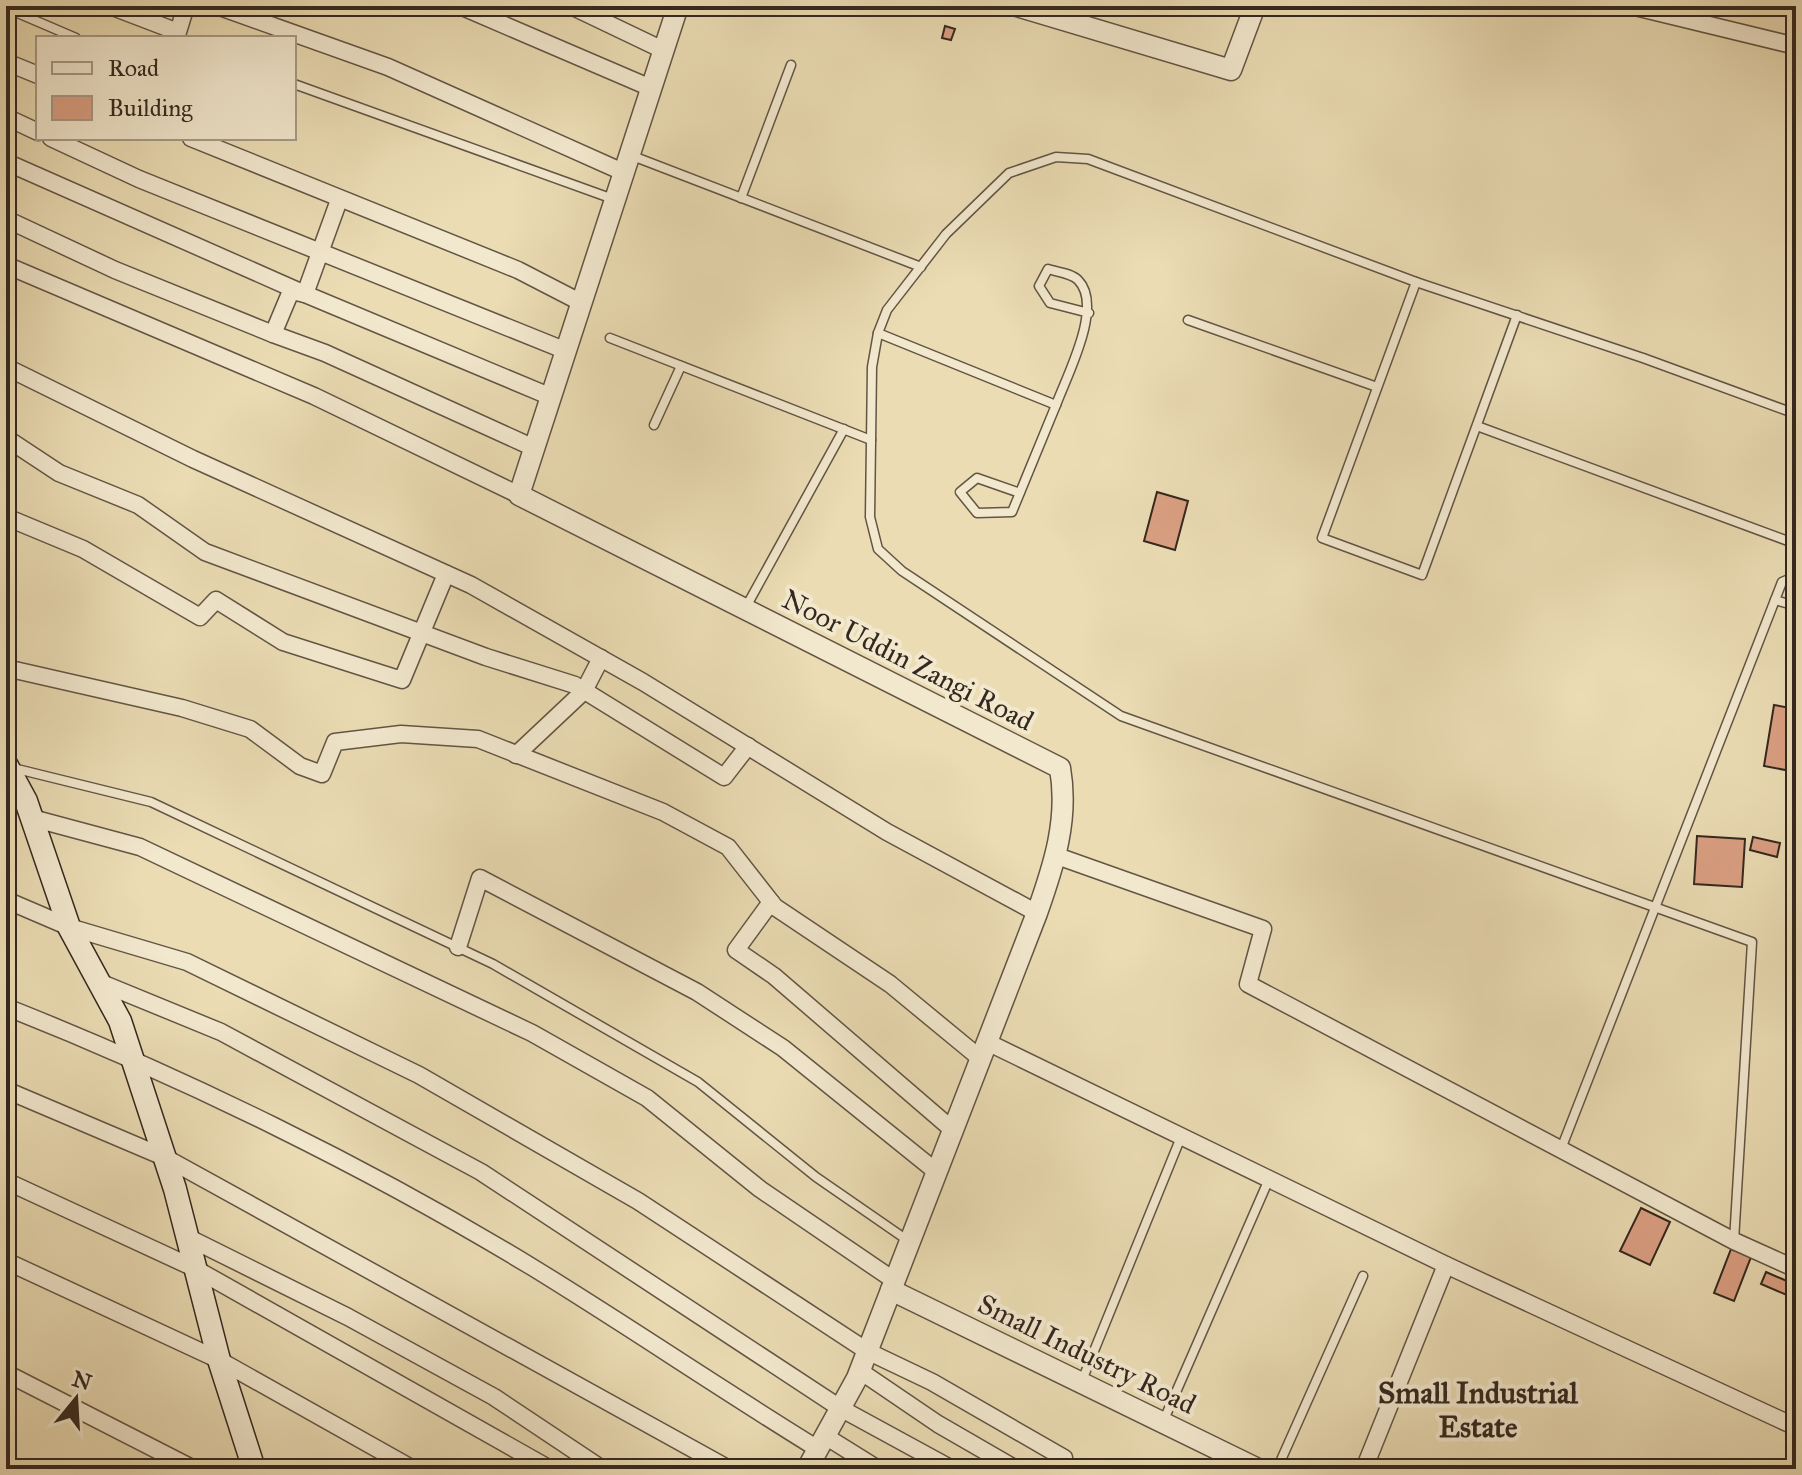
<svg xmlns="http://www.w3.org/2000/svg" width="1802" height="1475" font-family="'IM FELL Great Primer',serif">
<rect width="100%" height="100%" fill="#ebdcb4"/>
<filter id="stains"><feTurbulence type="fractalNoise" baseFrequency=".0025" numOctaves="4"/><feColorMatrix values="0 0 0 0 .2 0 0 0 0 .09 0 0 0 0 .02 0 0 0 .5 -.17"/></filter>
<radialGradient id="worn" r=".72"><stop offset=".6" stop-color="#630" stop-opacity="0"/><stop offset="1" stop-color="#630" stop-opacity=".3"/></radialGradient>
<g fill="#dba083" stroke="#34281f" stroke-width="2">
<polygon points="945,26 955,29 951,40 942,38"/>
<polygon points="1157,492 1188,501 1175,550 1144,541"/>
<polygon points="1774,705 1796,709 1796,772 1764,766"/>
<polygon points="1697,836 1745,839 1742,887 1694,884"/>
<polygon points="1753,837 1780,843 1777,857 1750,850"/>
<polygon points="1641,1208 1670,1222 1650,1265 1620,1251"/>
<polygon points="1731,1249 1751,1257 1734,1301 1714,1293"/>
<polygon points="1766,1272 1796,1285 1796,1299 1761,1284"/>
</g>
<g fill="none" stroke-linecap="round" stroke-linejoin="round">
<g stroke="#625544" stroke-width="11">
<g id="service">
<polyline points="6,8 76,38"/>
<polyline points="294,84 613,199"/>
<polyline points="630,155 921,267"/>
<polyline points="741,198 791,65"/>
<polyline points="1416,282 1322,538 1422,575 1517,315"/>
<polyline points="1188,320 1377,387"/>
<path d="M878,333L1056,405C1067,375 1104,306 1078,280C1071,273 1057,272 1048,269L1039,286L1050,303L1089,313"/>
<polyline points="610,338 871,440"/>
<polyline points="654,425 681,366"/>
<polyline points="1477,426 1796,544"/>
<polyline points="1020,493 977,478 960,492 977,513 1012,512 1056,405"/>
<polyline points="1775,600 1796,606"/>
<polyline points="746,607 844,429"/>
<polyline points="13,768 151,802 493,964 698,1082 816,1177 910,1242"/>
<polyline points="1561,1149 1782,582 1796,576"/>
<polyline points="1734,1241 1752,942 1121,716 902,571 878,549 870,517 872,367 878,333 887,310 946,234 1009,173 1056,157 1088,159 1416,282 1643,358 1796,414"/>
<polyline points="1081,1383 1181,1137"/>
<polyline points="1163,1422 1269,1179"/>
<polyline points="1277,1469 1363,1276"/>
</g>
</g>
<g stroke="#625544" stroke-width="19">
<g id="minor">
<polyline points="110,6 178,32 186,6"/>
<polyline points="217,6 388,67 623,172"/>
<polyline points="460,6 651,88"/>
<polyline points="571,6 663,50"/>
<polyline points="1631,6 1796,46"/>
<polyline points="6,62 38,75"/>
<polyline points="6,117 38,132"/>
<polyline points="51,138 139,179 564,350"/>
<polyline points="191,138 518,270 580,302"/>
<polyline points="6,162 305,294 549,396"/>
<polyline points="339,200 305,294 291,291 273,334 325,353 532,447"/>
<polyline points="6,219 115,270 273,334"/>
<polyline points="6,265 314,396 519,495"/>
<polyline points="6,367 193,459 471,585 643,682 887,832 1037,913"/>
<polyline points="6,438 59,473 138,505 205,552 486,657 575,685 724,777 748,746"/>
<polyline points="6,517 83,549 200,617 216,600 283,642 402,680 446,574"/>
<polyline points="6,668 182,708 250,729 300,766 322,774 335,742 401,734 478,739 663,812 728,847 775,907 890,984 981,1059"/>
<polyline points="516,755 584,691 601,658"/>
<polyline points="32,818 140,847 532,1033 647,1098 760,1189 895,1281"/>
<polyline points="1057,856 1263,929 1248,984 1734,1241 1796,1269"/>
<polyline points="6,900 69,927 187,962 419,1075 638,1201 867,1351 932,1382 1064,1458 1065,1469"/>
<polyline points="771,902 736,950 774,976 954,1131"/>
<polyline points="458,947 480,878 697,992 783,1048 938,1173"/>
<polyline points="99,982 221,1032 481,1172 840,1408 952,1469"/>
<path d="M6,1007C183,1077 369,1168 532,1267C628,1326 722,1390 818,1449"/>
<polyline points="987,1042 1446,1265 1796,1427"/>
<polyline points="6,1090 166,1158 729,1469"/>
<polyline points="6,1181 194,1268 550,1469"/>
<polyline points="187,1237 348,1317 494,1397 602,1469"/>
<polyline points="6,1261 219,1360 413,1469"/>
<polyline points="860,1371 938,1424 1016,1469"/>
<polyline points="6,1373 194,1469"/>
<polyline points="825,1436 878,1469"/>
<polyline points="1364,1469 1446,1265"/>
</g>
</g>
<g stroke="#625544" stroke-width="23">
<g id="tertiary">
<path d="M678,6L519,495L1060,768C1069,819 1054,865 1037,913L857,1378L807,1469"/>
<polyline points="1017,6 1231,70 1255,6"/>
<polyline points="891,1290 1258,1469"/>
</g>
</g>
<g stroke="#34281f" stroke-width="25">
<polyline id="secondary" points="6,764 26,801 69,927 120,1021 175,1189 219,1360 254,1469"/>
</g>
<use href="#service" stroke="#f2e8ce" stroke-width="8"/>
<use href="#minor" stroke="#f2e8ce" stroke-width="16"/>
<use href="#tertiary" stroke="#f2e8ce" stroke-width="20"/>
<use href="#secondary" stroke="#f2e8ce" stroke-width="22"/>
</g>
<g text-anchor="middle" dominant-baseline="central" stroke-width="8" stroke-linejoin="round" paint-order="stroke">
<g font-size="28" fill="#34281f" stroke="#f2e8ce">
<text transform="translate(908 660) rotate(27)">Noor Uddin Zangi Road</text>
<text transform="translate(1087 1354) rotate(26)">Small Industry Road</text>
</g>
<g font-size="30" font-weight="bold" fill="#34281f" stroke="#f2e8ce">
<text x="1478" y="1393">Small Industrial<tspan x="1478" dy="34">Estate</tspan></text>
</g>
</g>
<rect width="1802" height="1475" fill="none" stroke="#ebdcb4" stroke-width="32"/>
<rect x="8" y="8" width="1786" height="1459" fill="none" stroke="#34281f" stroke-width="4"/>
<rect x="16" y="16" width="1770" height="1443" fill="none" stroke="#34281f" stroke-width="2"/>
<rect x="36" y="36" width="260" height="104" fill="#f2e8ce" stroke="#a69b88" stroke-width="2"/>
<rect x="52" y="62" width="40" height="12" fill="#f2e8ce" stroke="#a69b88" stroke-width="2"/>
<text x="108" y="76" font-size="24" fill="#34281f">Road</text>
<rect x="52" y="96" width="40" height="24" fill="#dba083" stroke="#a69b88" stroke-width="2"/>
<text x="108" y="116" font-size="24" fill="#34281f">Building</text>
<g transform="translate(76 1399) rotate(18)" stroke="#f2e8ce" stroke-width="6" paint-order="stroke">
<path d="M0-6L14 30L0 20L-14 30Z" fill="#34281f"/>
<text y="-12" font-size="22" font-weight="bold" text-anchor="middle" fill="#34281f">N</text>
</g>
<rect width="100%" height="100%" filter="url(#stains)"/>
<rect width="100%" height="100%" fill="url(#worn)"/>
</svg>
